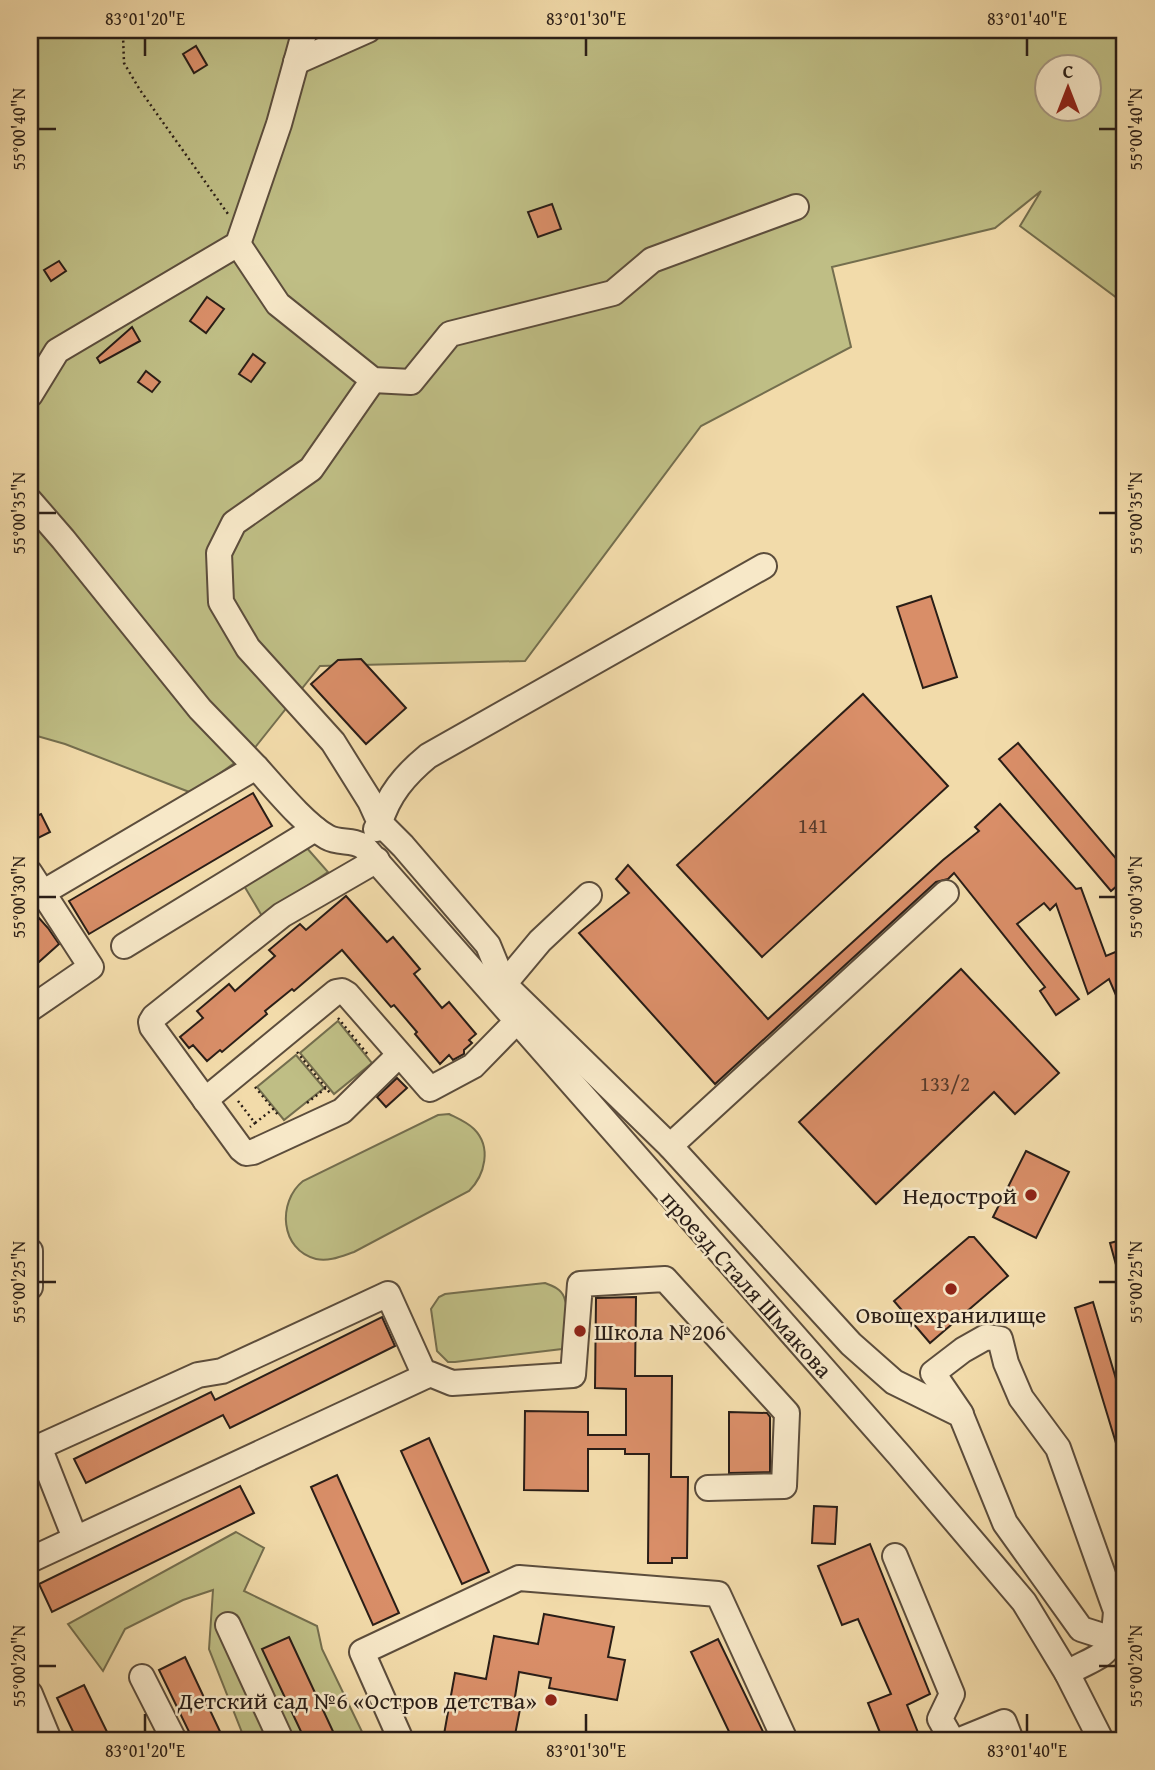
<svg xmlns="http://www.w3.org/2000/svg" width="1155" height="1770" font-family="'Gentium Book Plus',serif">
<rect width="100%" height="100%" fill="#f2dbaa"/>
<filter id="stains"><feTurbulence type="fractalNoise" baseFrequency=".00286" numOctaves="4"/><feColorMatrix values="0 0 0 0 .2 0 0 0 0 .09 0 0 0 0 .02 0 0 0 .5 -.17"/></filter>
<radialGradient id="worn" r=".72"><stop offset=".6" stop-color="#630" stop-opacity="0"/><stop offset="1" stop-color="#630" stop-opacity=".3"/></radialGradient>
<g fill="#bfbe85" stroke="#746e4e" stroke-width="2" fill-rule="evenodd">
<path d="M30,30H1125V304L1020,226L1041,191L995,228L832,267L851,347L701,426L525,661L320,666L253,750L192,793L65,744L30,734ZM1046,66H1088V108H1046Z"/>
<polygon points="306,847 328,872 262,916 243,884"/>
<polygon points="338,1021 372,1063 334,1094 300,1053"/>
<polygon points="296,1055 324,1088 284,1120 257,1087"/>
<path d="M449,1114C457,1118 467,1122 474,1129C492,1147 485,1175 469,1191L354,1252C342,1256 329,1262 316,1259C280,1250 277,1202 303,1181L438,1115Z"/>
<path d="M545,1283C553,1286 561,1289 564,1297C569,1310 570,1338 562,1349L455,1362H448L437,1351L431,1309L439,1297L445,1294Z"/>
<polygon points="236,1532 264,1548 244,1591 317,1626 322,1649 366,1740 245,1740 209,1649 213,1590 183,1600 125,1629 103,1671 68,1624"/>
</g>
<g fill="#d98e68" stroke="#2a1e17" stroke-width="2">
<polygon points="196,46 207,65 194,73 183,54"/>
<polygon points="552,204 561,229 538,237 528,212"/>
<polygon points="59,261 66,271 51,281 44,270"/>
<polygon points="207,297 224,309 206,333 190,321"/>
<polygon points="132,327 140,341 100,363 97,358"/>
<polygon points="253,354 265,363 251,382 239,374"/>
<polygon points="146,371 160,382 152,392 138,382"/>
<polygon points="931,596 957,677 923,688 897,607"/>
<polygon points="361,659 406,708 366,744 311,684 338,660"/>
<polygon points="863,694 948,786 762,957 677,865"/>
<polygon points="1018,743 1125,869 1125,879 1111,891 999,759"/>
<polygon points="253,793 272,826 89,934 69,901"/>
<polygon points="1000,804 1076,889 1081,888 1106,956 1125,948 1125,1016 1109,979 1088,994 1056,904 1050,910 1044,903 1017,924 1079,999 1056,1015 1040,991 1045,987 954,873 948,879 936,882 715,1084 579,933 629,893 616,879 628,865 768,1019 943,860 979,831 975,827"/>
<polygon points="41,814 50,832 30,842 30,819"/>
<polygon points="346,896 387,942 393,937 420,969 414,974 442,1008 449,1002 476,1034 469,1040 472,1043 464,1050 464,1054 453,1060 449,1055 440,1064 415,1034 417,1032 394,1005 391,1007 342,950 294,991 292,989 265,1011 267,1014 222,1052 220,1050 207,1061 193,1045 189,1048 180,1037 203,1018 197,1011 229,984 235,991 275,956 269,950 300,924 306,930"/>
<polygon points="30,908 48,928 59,944 30,970"/>
<polygon points="961,969 1059,1073 1015,1114 994,1092 876,1204 799,1122"/>
<polygon points="397,1078 407,1088 386,1107 377,1097"/>
<polygon points="1026,1151 1069,1172 1036,1238 993,1217"/>
<polygon points="969,1237 974,1237 1008,1276 930,1343 894,1301"/>
<polygon points="1125,1239 1125,1283 1121,1283 1110,1243"/>
<polygon points="636,1297 635,1376 672,1376 671,1477 688,1477 687,1558 672,1558 672,1563 648,1563 649,1454 625,1454 625,1449 588,1449 588,1491 524,1490 525,1411 588,1412 588,1435 626,1435 626,1389 595,1388 596,1298"/>
<polygon points="1093,1302 1125,1409 1125,1463 1122,1463 1075,1308"/>
<polygon points="382,1317 395,1346 230,1428 223,1415 86,1483 74,1459 211,1392 215,1400"/>
<polygon points="729,1412 767,1413 770,1417 770,1472 729,1473"/>
<polygon points="429,1438 489,1572 462,1584 401,1451"/>
<polygon points="337,1475 399,1613 373,1625 311,1487"/>
<polygon points="240,1486 254,1513 52,1612 39,1584"/>
<polygon points="814,1506 837,1507 835,1544 812,1543"/>
<polygon points="870,1544 930,1694 907,1705 921,1740 883,1740 868,1703 891,1694 858,1619 842,1625 818,1566"/>
<polygon points="544,1614 614,1627 608,1657 625,1660 617,1700 549,1688 551,1678 519,1672 514,1703 521,1704 514,1740 443,1740 455,1673 486,1679 494,1636 538,1644"/>
<polygon points="289,1637 337,1740 305,1740 262,1649"/>
<polygon points="718,1639 767,1740 733,1740 691,1652"/>
<polygon points="185,1657 224,1740 193,1740 159,1670"/>
<polygon points="84,1685 111,1740 77,1740 57,1698"/>
</g>
<g fill="none" stroke-linecap="round" stroke-linejoin="round">
<g stroke="#5c4d3c" stroke-width="28">
<g id="minor">
<polyline points="296,62 368,30"/>
<polyline points="238,244 278,304 373,380 411,382 450,334 613,293 652,260 796,207"/>
<polyline points="373,380 311,469 234,523 219,553 221,602 248,648 333,742 370,801 380,823 376,829"/>
<polyline points="30,395 57,351 238,244 279,124 305,30"/>
<polyline points="30,501 63,539 200,709 256,767"/>
<path d="M764,566L428,756C405,775 388,795 380,823L403,846L488,945L504,984L670,1146L851,1344L894,1382L961,1415L1005,1523L1081,1629L1109,1638L1125,1637"/>
<polyline points="377,860 282,915 154,1017 151,1022 152,1027 241,1149 246,1153 253,1152 342,1111 399,1055"/>
<polyline points="30,873 91,967 30,1009"/>
<path d="M42,893L256,767C275,788 304,824 327,837C339,844 353,839 364,847L900,1456L1024,1602L1067,1673L1101,1740"/>
<polyline points="124,946 315,829"/>
<polyline points="504,984 540,941 589,895"/>
<polyline points="205,1100 336,992 342,991 347,994 430,1089 473,1066 517,1021"/>
<polyline points="670,1146 946,893"/>
<polyline points="30,1251 30,1287"/>
<path d="M961,1414L933,1373L963,1350L986,1337L1000,1339L1006,1363L1021,1398L1058,1448L1116,1611C1113,1658 1105,1652 1067,1673"/>
<polyline points="39,1447 75,1538"/>
<polyline points="30,1451 198,1375 222,1371 388,1294 425,1376"/>
<polyline points="895,1556 952,1694 940,1719 952,1740"/>
<polyline points="30,1560 430,1374 452,1383 573,1375 580,1284 665,1279 787,1413 784,1486 708,1488"/>
<polyline points="228,1625 281,1740"/>
<polyline points="142,1677 174,1740"/>
<polyline points="30,1694 49,1740"/>
<polyline points="401,1740 362,1652 519,1578 718,1594 785,1740"/>
<polyline points="960,1740 1004,1722 1011,1740"/>
</g>
</g>
<g stroke="#2a1e17" stroke-width="2.5" stroke-dasharray="2 3.5" stroke-linecap="butt">
<polyline points="121,30 123,35 124,63 140,90 228,214"/>
<polyline points="338,1018 369,1056"/>
<polyline points="297,1052 330,1093"/>
<polyline points="255,1087 279,1116"/>
<polyline points="238,1101 255,1123 250,1127"/>
<polyline points="307,1103 326,1088"/>
<polyline points="255,1123 273,1109"/>
</g>
<use href="#minor" stroke="#f7e8c8" stroke-width="24"/>
</g>
<path fill="none" stroke="#2a1e17" stroke-width="2.5" d="M145,38V56M586,38V56M1027,38V56M38,129H56M1099,129H1116M38,513H56M1099,513H1116M38,897H56M1099,897H1116M38,1282H56M1099,1282H1116M38,1666H56M1099,1666H1116M145,1714V1732M586,1714V1732M1027,1714V1732"/>
<g fill="#8f2418" stroke="#f7e8c8" stroke-width="2.5">
<circle cx="1031" cy="1195" r="7"/>
<circle cx="951" cy="1289" r="7"/>
<circle cx="580" cy="1331" r="7"/>
<circle cx="551" cy="1700" r="7"/>
</g>
<g text-anchor="middle" dominant-baseline="central" stroke-width="5" stroke-linejoin="round" paint-order="stroke">
<g font-size="21" fill="#563a2b">
<text x="813" y="825">141</text>
<text x="945" y="1083">133/2</text>
</g>
<g font-size="24" fill="#2a1e17" stroke="#f7e8c8" text-anchor="end">
<text x="1017" y="1195">Недострой</text>
<text x="951" y="1314" text-anchor="middle">Овощехранилище</text>
<text x="594" y="1331" text-anchor="start">Школа №206</text>
<text x="537" y="1700">Детский сад №6 «Остров детства»</text>
</g>
<g font-size="24" fill="#2a1e17" stroke="#f7e8c8">
<text transform="translate(747 1284) rotate(48)">проезд Сталя Шмакова</text>
</g>
</g>
<rect width="1155" height="1770" fill="none" stroke="#f2dbaa" stroke-width="77"/>
<g transform="translate(1068 88)"><circle r="33" fill="#f7e8c8" stroke="#a59781" stroke-width="2"/>
<path d="M0-5L12 26L0 18L-12 26Z" fill="#8f2418"/>
<text y="-10" font-size="19" font-weight="bold" text-anchor="middle" fill="#2a1e17">С</text>
</g>
<rect x="38" y="38" width="1078" height="1694" fill="none" stroke="#2a1e17" stroke-width="2.5"/>
<g font-size="18" text-anchor="middle" fill="#2a1e17">
<text x="145" y="25">83°01'20"E</text>
<text x="586" y="25">83°01'30"E</text>
<text x="1027" y="25">83°01'40"E</text>
<text transform="translate(19 129) rotate(-90)" y="6">55°00'40"N</text>
<text transform="translate(1136 129) rotate(-90)" y="6">55°00'40"N</text>
<text transform="translate(19 513) rotate(-90)" y="6">55°00'35"N</text>
<text transform="translate(1136 513) rotate(-90)" y="6">55°00'35"N</text>
<text transform="translate(19 897) rotate(-90)" y="6">55°00'30"N</text>
<text transform="translate(1136 897) rotate(-90)" y="6">55°00'30"N</text>
<text transform="translate(19 1282) rotate(-90)" y="6">55°00'25"N</text>
<text transform="translate(1136 1282) rotate(-90)" y="6">55°00'25"N</text>
<text transform="translate(19 1666) rotate(-90)" y="6">55°00'20"N</text>
<text transform="translate(1136 1666) rotate(-90)" y="6">55°00'20"N</text>
<text x="145" y="1757">83°01'20"E</text>
<text x="586" y="1757">83°01'30"E</text>
<text x="1027" y="1757">83°01'40"E</text>
</g>
<rect width="100%" height="100%" filter="url(#stains)"/>
<rect width="100%" height="100%" fill="url(#worn)"/>
</svg>
